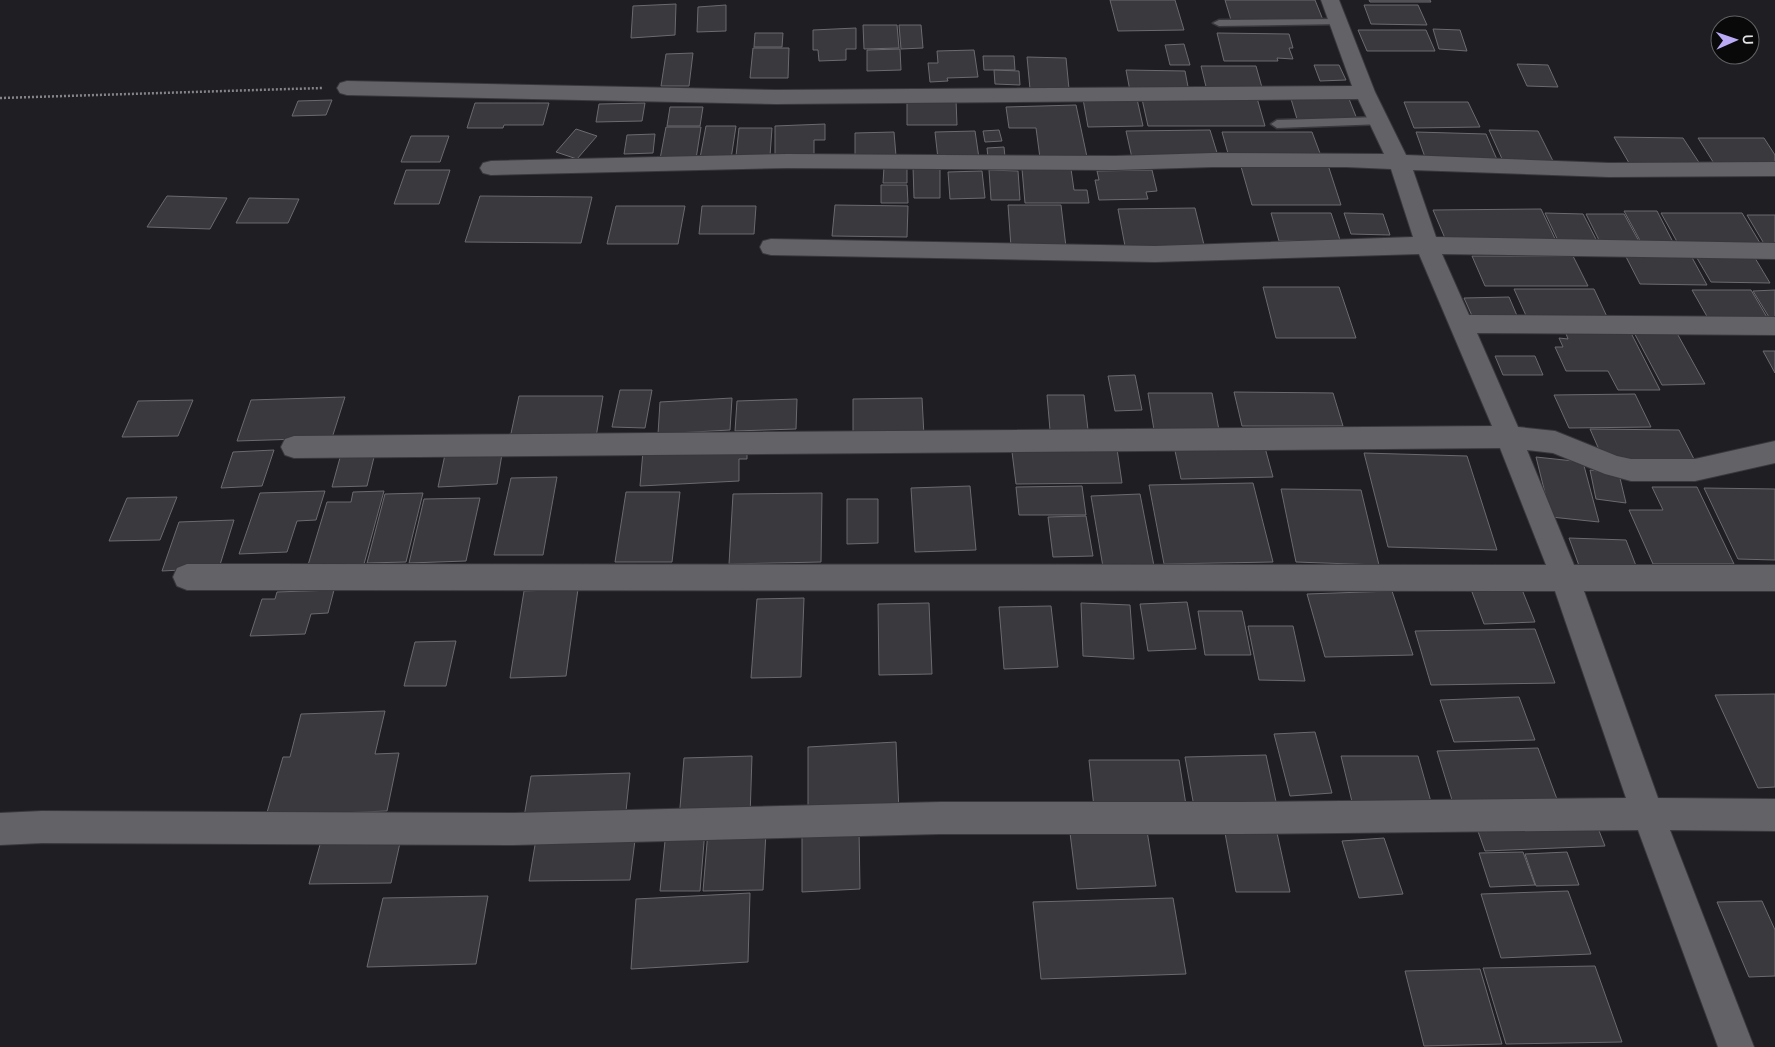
<svg xmlns="http://www.w3.org/2000/svg" width="1775" height="1047" font-family="Manrope,sans-serif">
<rect width="100%" height="100%" fill="#1f1e23"/>
<g fill="#3a393d" stroke="#6b6a6f">
<polygon points="1110,0 1175,0 1184,30 1118,31"/>
<polygon points="1225,0 1315,0 1323,20 1231,20"/>
<polygon points="1369,0 1430,0 1431,2 1370,2"/>
<polygon points="676,4 675,35 631,38 633,6"/>
<polygon points="726,5 726,31 697,32 698,7"/>
<polygon points="1364,5 1418,5 1427,25 1371,24"/>
<polygon points="863,25 897,25 899,48 864,49"/>
<polygon points="899,25 921,25 923,48 901,49"/>
<polygon points="856,28 856,49 846,49 846,60 819,61 818,50 813,50 813,30"/>
<polygon points="1433,29 1460,30 1467,51 1439,49"/>
<polygon points="1358,30 1426,30 1435,51 1367,51"/>
<polygon points="755,33 783,33 782,47 754,47"/>
<polygon points="1217,33 1289,34 1293,48 1289,48 1293,59 1277,58 1278,61 1224,61"/>
<polygon points="1184,44 1190,65 1170,65 1165,45"/>
<polygon points="753,48 789,48 788,78 750,78"/>
<polygon points="900,49 901,70 867,71 867,50"/>
<polygon points="974,50 978,77 947,78 948,81 930,82 928,63 938,63 937,51"/>
<polygon points="693,53 689,86 661,86 666,54"/>
<polygon points="983,56 1014,56 1015,70 984,70"/>
<polygon points="1027,57 1066,58 1069,89 1030,89"/>
<polygon points="1517,64 1548,65 1558,87 1527,86"/>
<polygon points="1314,65 1339,65 1346,80 1320,81"/>
<polygon points="1201,66 1256,66 1263,91 1207,91"/>
<polygon points="994,70 1019,71 1020,85 995,84"/>
<polygon points="1126,70 1185,71 1189,92 1130,91"/>
<polygon points="1257,98 1265,126 1148,126 1142,99"/>
<polygon points="1083,99 1137,99 1143,126 1088,127"/>
<polygon points="1291,99 1349,99 1357,119 1297,119"/>
<polygon points="332,100 326,115 292,116 298,101"/>
<polygon points="907,100 956,100 957,125 907,125"/>
<polygon points="1404,102 1468,102 1480,127 1414,128"/>
<polygon points="475,103 549,103 543,125 504,125 503,128 467,128"/>
<polygon points="645,103 642,121 596,122 599,104"/>
<polygon points="1076,105 1087,157 1040,158 1036,128 1009,128 1006,107"/>
<polygon points="670,107 703,107 700,126 667,126"/>
<polygon points="825,124 825,140 814,140 814,157 775,158 775,126"/>
<polygon points="706,126 736,126 731,159 700,158"/>
<polygon points="666,127 701,127 696,159 660,159"/>
<polygon points="739,128 772,128 770,156 736,156"/>
<polygon points="576,129 597,136 577,159 556,152"/>
<polygon points="999,130 1002,141 985,142 983,131"/>
<polygon points="1210,130 1218,156 1132,158 1126,131"/>
<polygon points="1489,130 1538,131 1553,161 1503,161"/>
<polygon points="975,131 979,158 938,159 935,132"/>
<polygon points="894,132 896,156 855,157 855,133"/>
<polygon points="1222,132 1312,132 1321,156 1229,157"/>
<polygon points="1416,132 1486,134 1498,162 1426,160"/>
<polygon points="655,134 653,153 624,154 627,135"/>
<polygon points="411,136 449,136 440,162 401,162"/>
<polygon points="1614,137 1683,138 1700,164 1629,163"/>
<polygon points="1698,138 1764,138 1775,155 1775,165 1715,165"/>
<polygon points="1004,147 1005,157 988,158 987,148"/>
<polygon points="1327,162 1341,205 1252,205 1240,163"/>
<polygon points="884,167 907,168 907,183 883,183"/>
<polygon points="913,167 940,167 940,198 914,198"/>
<polygon points="1022,169 1071,169 1074,190 1087,190 1089,203 1025,203"/>
<polygon points="406,170 450,170 439,204 394,204"/>
<polygon points="989,170 1018,171 1020,200 991,200"/>
<polygon points="1152,170 1157,191 1146,192 1148,199 1099,200 1095,180 1099,180 1097,171"/>
<polygon points="982,171 985,198 950,199 948,172"/>
<polygon points="881,185 907,185 908,203 881,203"/>
<polygon points="167,196 227,198 210,229 147,227"/>
<polygon points="480,196 592,197 581,243 465,242"/>
<polygon points="249,198 299,199 288,223 236,223"/>
<polygon points="835,205 908,206 907,237 832,236"/>
<polygon points="1008,205 1061,205 1066,247 1011,247"/>
<polygon points="616,206 685,206 678,244 607,244"/>
<polygon points="702,206 756,206 754,234 699,234"/>
<polygon points="1195,208 1204,245 1125,246 1118,209"/>
<polygon points="1541,209 1557,243 1447,243 1433,210"/>
<polygon points="1624,211 1657,211 1675,246 1643,246"/>
<polygon points="1271,213 1331,213 1340,240 1279,241"/>
<polygon points="1344,213 1383,214 1390,235 1351,234"/>
<polygon points="1545,213 1583,214 1600,247 1561,247"/>
<polygon points="1661,213 1742,213 1763,248 1680,247"/>
<polygon points="1586,214 1624,214 1641,245 1602,246"/>
<polygon points="1747,215 1775,215 1775,247 1766,247"/>
<polygon points="1623,251 1689,252 1707,285 1640,284"/>
<polygon points="1694,253 1752,253 1770,283 1711,282"/>
<polygon points="1472,256 1573,256 1588,286 1485,286"/>
<polygon points="1263,287 1339,287 1356,338 1276,338"/>
<polygon points="1514,289 1594,289 1609,321 1528,320"/>
<polygon points="1692,290 1751,290 1768,319 1709,320"/>
<polygon points="1775,290 1775,321 1772,322 1753,291"/>
<polygon points="1509,297 1518,318 1473,318 1464,298"/>
<polygon points="1673,326 1705,384 1662,385 1631,327"/>
<polygon points="1565,331 1630,331 1660,390 1618,390 1608,371 1566,371 1555,347 1563,347 1559,338 1568,339"/>
<polygon points="1763,351 1775,351 1775,373"/>
<polygon points="1495,356 1535,356 1543,375 1503,375"/>
<polygon points="1135,375 1142,410 1115,411 1108,376"/>
<polygon points="620,390 652,390 645,428 612,427"/>
<polygon points="1234,392 1333,393 1343,426 1242,426"/>
<polygon points="1148,393 1212,393 1219,430 1154,430"/>
<polygon points="1635,394 1651,427 1569,428 1554,395"/>
<polygon points="1047,395 1084,395 1088,430 1050,430"/>
<polygon points="519,396 603,396 596,437 510,438"/>
<polygon points="345,397 332,438 237,441 251,400"/>
<polygon points="732,398 730,430 658,434 660,402"/>
<polygon points="922,398 924,436 853,437 853,399"/>
<polygon points="797,399 796,429 735,431 737,401"/>
<polygon points="193,400 178,436 122,437 138,401"/>
<polygon points="1590,429 1679,430 1695,461 1604,461"/>
<polygon points="1116,442 1122,483 1016,484 1011,444"/>
<polygon points="1264,444 1273,477 1181,479 1174,446"/>
<polygon points="747,447 747,459 739,459 739,481 640,486 643,451"/>
<polygon points="503,448 497,484 438,487 446,450"/>
<polygon points="274,450 262,486 221,488 233,452"/>
<polygon points="375,453 367,486 332,487 341,454"/>
<polygon points="1364,453 1467,456 1497,550 1388,547"/>
<polygon points="1536,457 1583,462 1599,522 1551,517"/>
<polygon points="1590,470 1619,474 1626,503 1596,499"/>
<polygon points="557,477 543,555 494,555 511,478"/>
<polygon points="1253,483 1273,562 1164,564 1149,485"/>
<polygon points="970,486 976,550 915,552 911,488"/>
<polygon points="1082,486 1086,515 1019,515 1016,487"/>
<polygon points="1652,487 1697,487 1734,564 1653,564 1629,510 1663,510"/>
<polygon points="1704,488 1775,489 1775,560 1738,559"/>
<polygon points="1281,489 1361,490 1379,565 1296,562"/>
<polygon points="325,491 316,520 297,521 287,552 239,554 260,493"/>
<polygon points="384,491 364,564 308,565 327,502 351,502 353,492"/>
<polygon points="626,492 680,492 672,562 615,562"/>
<polygon points="423,493 406,562 367,563 385,494"/>
<polygon points="822,493 821,562 729,564 733,494"/>
<polygon points="1140,494 1154,566 1103,567 1091,496"/>
<polygon points="177,497 160,540 109,541 127,498"/>
<polygon points="480,498 466,561 409,563 424,499"/>
<polygon points="847,499 878,499 878,543 847,544"/>
<polygon points="1086,516 1093,556 1053,557 1048,517"/>
<polygon points="234,520 219,568 162,571 179,522"/>
<polygon points="1569,538 1626,540 1640,576 1582,574"/>
<polygon points="1519,582 1535,622 1484,624 1469,584"/>
<polygon points="578,589 566,676 510,678 524,591"/>
<polygon points="334,590 328,613 311,614 305,634 250,636 262,599 275,599 277,592"/>
<polygon points="1392,591 1413,655 1325,657 1307,594"/>
<polygon points="804,598 801,677 751,678 757,599"/>
<polygon points="1187,602 1196,649 1148,651 1140,604"/>
<polygon points="929,603 932,674 879,675 878,604"/>
<polygon points="1081,603 1130,605 1134,659 1083,656"/>
<polygon points="1051,606 1058,667 1004,669 999,607"/>
<polygon points="1198,611 1242,611 1251,655 1205,655"/>
<polygon points="1248,626 1293,626 1305,681 1259,680"/>
<polygon points="1535,629 1555,683 1431,685 1415,631"/>
<polygon points="456,641 446,686 404,686 415,642"/>
<polygon points="1775,694 1775,787 1758,788 1715,695"/>
<polygon points="1519,697 1535,740 1454,742 1440,700"/>
<polygon points="385,711 375,754 399,753 387,811 266,816 283,757 290,757 301,714"/>
<polygon points="1315,732 1332,793 1290,796 1274,734"/>
<polygon points="896,742 899,812 808,816 808,747"/>
<polygon points="1538,748 1561,810 1456,813 1437,751"/>
<polygon points="1266,755 1278,811 1195,812 1185,757"/>
<polygon points="752,756 750,818 679,820 684,758"/>
<polygon points="1341,756 1418,756 1433,809 1354,810"/>
<polygon points="1089,760 1179,760 1188,818 1095,817"/>
<polygon points="630,773 625,821 523,823 531,776"/>
<polygon points="1594,818 1605,846 1485,851 1475,823"/>
<polygon points="859,829 860,889 802,892 802,831"/>
<polygon points="705,830 700,891 660,891 666,831"/>
<polygon points="708,831 766,831 763,890 703,891"/>
<polygon points="1147,831 1156,886 1077,889 1070,833"/>
<polygon points="636,832 630,880 529,881 537,833"/>
<polygon points="1225,833 1277,833 1290,892 1236,892"/>
<polygon points="323,834 402,834 391,883 309,884"/>
<polygon points="1384,838 1403,894 1359,898 1342,841"/>
<polygon points="1523,852 1535,885 1490,887 1479,853"/>
<polygon points="1567,852 1579,885 1536,886 1525,854"/>
<polygon points="1568,891 1591,954 1501,958 1481,894"/>
<polygon points="750,893 748,962 631,969 636,899"/>
<polygon points="488,896 476,964 367,967 383,898"/>
<polygon points="1173,898 1186,974 1041,979 1033,902"/>
<polygon points="1762,901 1775,930 1775,976 1749,977 1717,902"/>
<polygon points="1595,966 1622,1042 1506,1044 1483,968"/>
<polygon points="1480,969 1502,1044 1424,1046 1405,971"/>
</g>
<g fill="none" stroke-linecap="round" stroke-linejoin="round">
<g stroke="#39383c" stroke-width="3">
<g id="lane">
<polygon points="1338,19 1344,22 1342,24 1219,26 1213,23 1219,20"/>
<polygon points="1379,117 1383,118 1385,121 1383,124 1277,128 1271,124 1277,120"/>
</g>
</g>
<g stroke="#39383c" stroke-width="2">
<polygon id="street" points="1321,0 1339,0 1375,92 1406,155 1609,163 1775,162 1775,176 1609,177 1413,170 1436,237 1775,243 1775,259 1442,254 1469,315 1775,317 1775,335 1477,333 1518,427 1555,431 1617,456 1631,459 1695,459 1775,441 1775,463 1695,481 1631,481 1605,474 1553,453 1527,450 1574,565 1775,565 1775,591 1584,591 1658,798 1775,799 1775,831 1670,830 1754,1047 1718,1047 1638,830 1239,834 940,834 514,845 42,843 0,845 0,813 42,811 514,813 940,802 1239,802 1626,798 1555,591 187,590 177,586 173,577 177,568 187,564 1546,565 1500,448 294,458 285,455 281,447 285,439 294,436 1492,426 1419,254 1155,262 771,255 763,253 760,247 763,241 771,239 1155,246 1413,237 1391,169 1346,167 1213,167 1115,170 787,168 491,175 483,173 480,168 483,163 491,161 787,154 1115,156 1213,153 1384,154 1358,99 776,104 347,95 340,93 337,88 340,83 347,81 776,90 1352,86"/>
</g>
<polyline stroke="#858488" stroke-width="2.5" stroke-dasharray="2 2" stroke-linecap="butt" points="0,98 322,88"/>
<use href="#lane" fill="#636267" fill-rule="evenodd"/>
<use href="#street" fill="#636267" fill-rule="evenodd"/>
</g>
<g transform="translate(1735 40) rotate(88)"><circle r="24" fill="#09090a" stroke="#616062"/>
<path d="M0-4L9 19L0 12L-9 19Z" fill="#bbaaf6"/>
<text y="-8" font-size="14" font-weight="bold" text-anchor="middle" fill="#e4e3e6">U</text>
</g>
</svg>
